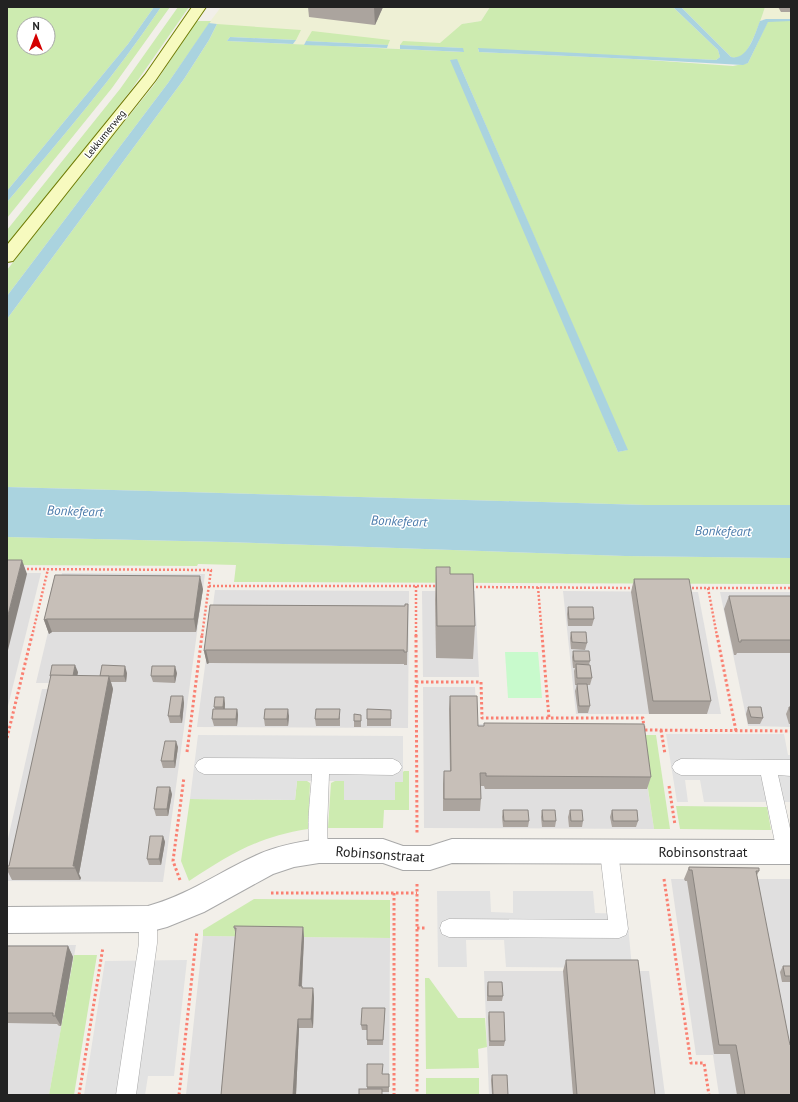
<svg xmlns="http://www.w3.org/2000/svg" width="798" height="1102" font-family="'PT Sans',sans-serif">
<rect width="100%" height="100%" fill="#f2efe9"/>
<g fill="#e0dfdf">
<polygon points="7,573 41,573 7,710"/>
<polygon points="62,573 205,574 163,882 7,881 7,843 42,689 55,689 56,683 36,683"/>
<polygon points="215,590 409,591 408,728 197,727"/>
<polygon points="422,591 475,591 479,677 423,677"/>
<polygon points="563,591 698,592 721,714 576,714"/>
<polygon points="720,592 791,592 791,727 748,726"/>
<polygon points="423,687 475,687 477,724 638,725 654,829 424,828"/>
<polygon points="671,879 791,879 791,1095 719,1095 713,1055 696,1055"/>
<polygon points="203,936 390,938 389,1095 186,1095"/>
<polygon points="7,945 76,945 49,1095 7,1095"/>
<polygon points="484,971 649,971 665,1095 489,1095"/>
</g>
<g fill="#eef0d5">
<polygon points="221,7 490,7 481,21 462,24 463,48 400,46 400,49 387,48 388,45 306,41 304,45 293,44 296,40 209,23"/>
<polygon points="765,7 791,7 791,19 766,19 760,21"/>
</g>
<g fill="#cdebb0" fill-rule="evenodd">
<path d="M7,7H154L128,44L7,191ZM24,24H48V48H24Z"/>
<path d="M161,7H170L112,88L7,218V202C61,139 115,76 161,7Z"/>
<polygon points="178,7 189,7 131,90 7,246 7,230 120,89"/>
<path d="M490,7H673L718,50L720,57L716,60L478,49L479,52L634,59L733,66L748,63L768,21H791V505H646L7,487V319L184,79L209,40L217,24L301,30L296,40L230,37L227,41L463,52V48L400,45L403,41L440,43L462,24L481,21ZM457,59L627,450L618,452Z"/>
<path d="M681,7H765C761,19 751,50 741,57C737,59 735,58 731,57Z"/>
<polygon points="198,21 211,21 168,83 7,296 7,270 69,190 154,85 195,23"/>
<polygon points="312,31 390,40 388,45 306,41"/>
<polygon points="7,537 226,542 625,556 791,558 791,584 234,582 236,565 198,564 197,566 7,565"/>
<polygon points="640,735 656,735 670,829 654,829"/>
<polygon points="404,771 409,771 409,810 384,810 383,828 328,828 331,783 335,781 345,781 344,800 395,800 395,782 403,782 403,772"/>
<path d="M297,781H307L310,783L308,829C257,837 231,854 189,881L181,861L190,799L295,800Z"/>
<polygon points="676,806 767,807 771,830 680,829"/>
<polygon points="254,899 390,900 390,938 203,936 203,930"/>
<polygon points="74,955 97,955 74,1095 49,1095"/>
<polygon points="425,978 429,978 458,1018 485,1018 487,1047 478,1049 479,1068 426,1069"/>
<rect x="426" y="1078" width="53" height="17"/>
</g>
<polygon fill="#c8facc" points="505,652 538,652 542,698 508,698"/>
<g fill="#e2e2e2">
<polygon points="666,734 784,734 788,755 791,755 791,802 704,802 700,780 685,780 688,802 677,802"/>
<polygon points="198,735 403,736 403,782 395,782 395,800 344,800 344,781 297,781 295,800 190,799"/>
<polygon points="437,891 490,891 491,912 513,913 513,891 593,891 595,913 627,914 632,968 506,967 504,940 466,940 467,967 438,967"/>
<polygon points="187,960 174,1076 148,1076 145,1095 84,1095 105,961"/>
</g>
<g fill="#aad3df">
<path d="M154,7H161C115,76 61,139 7,202V191L128,44Z"/>
<path d="M673,7H681L731,57C748,61 755,33 760,21L766,19H791V21L768,22L748,63L743,65L634,59L479,52L478,48L716,60L720,57L718,50Z"/>
<polygon points="209,23 217,24 209,40 184,79 7,319 7,296 168,83"/>
<polygon points="230,37 296,40 293,44 227,41"/>
<polygon points="306,41 388,45 387,48 304,45"/>
<polygon points="400,45 463,48 464,52 400,49"/>
<polygon points="457,59 628,450 618,452 450,60"/>
<polygon points="7,487 646,505 791,505 791,558 625,556 226,542 7,537"/>
</g>
<g fill="none" stroke-linecap="round" stroke-linejoin="round">
<g stroke="#a9a9a9" stroke-width="1">
<g id="lane">
<path d="M204,758L393,759L399,762L402,767L399,772L393,775L329,774L327,830L328,851L325,857L319,859L313,857C304,839 311,795 312,774H204L198,771L195,766L198,761Z"/>
<polygon points="681,759 791,760 791,776 778,775 791,833 791,858 786,860 780,858 777,852 761,775 681,775 675,772 672,767 675,762"/>
<polygon points="609,844 615,846 618,852 628,929 626,935 619,938 449,937 442,934 440,928 442,922 449,919 608,920 600,852 603,846"/>
<polygon points="148,910 155,913 157,919 157,943 136,1095 116,1095 139,943 139,919 141,913"/>
</g>
</g>
<g stroke="#a9a9a9" stroke-width="2">
<path id="street" d="M319,839H383L403,846H430L452,839L791,840V864L452,863L430,870H403L383,863H319L294,867L273,874L204,912L167,927L148,932L7,933V907L148,906C188,895 219,872 257,855C276,846 298,842 319,839Z"/>
</g>
<g stroke="#707d05" stroke-width="2">
<polygon id="secondary" points="192,7 206,7 155,81 13,261 7,262 7,245 145,75"/>
</g>
<g stroke="#fa8072" stroke-width="2.5" stroke-dasharray="2 2" stroke-linecap="butt">
<polyline points="23,569 211,570 202,636"/>
<polyline points="209,586 439,586"/>
<polyline points="416,586 416,636"/>
<polyline points="472,587 635,588"/>
<polyline points="538,587 542,636"/>
<polyline points="688,588 791,588"/>
<polyline points="708,588 717,636"/>
<polyline points="32,636 48,569"/>
</g>
<g stroke="#fa8072" stroke-width="3" stroke-dasharray="2.5 2.5" stroke-linecap="butt">
<polyline points="416,635 417,833"/>
<polyline points="542,635 549,718"/>
<polyline points="717,635 736,731"/>
<polyline points="416,682 481,682 482,718 643,718 644,730 791,731"/>
<polyline points="661,730 665,754"/>
<polyline points="7,738 32,635"/>
<polyline points="187,752 202,635"/>
<polyline points="669,786 675,825"/>
<polyline points="664,879 691,1063 704,1063 709,1095"/>
<polyline points="180,880 173,861 184,777"/>
<polyline points="417,884 417,1095"/>
<polyline points="271,893 417,893"/>
<polyline points="394,893 394,1095"/>
<polyline points="417,928 426,928"/>
<polyline points="79,1095 103,947"/>
<polyline points="179,1095 197,931"/>
</g>
<use href="#lane" fill="#fff" fill-rule="evenodd"/>
<use href="#street" fill="#fff" fill-rule="evenodd"/>
<use href="#secondary" fill="#f7fabf" fill-rule="evenodd"/>
</g>
<g fill="#aba49e">
<polygon points="308,7 383,7 375,25 309,17"/>
<polygon points="778,7 791,7 791,12 781,12"/>
<polygon points="436,567 450,574 475,626 473,659 436,658 435,600"/>
<polygon points="55,575 203,589 196,632 52,632 49,634 44,620"/>
<polygon points="634,579 711,701 707,714 649,714 631,592"/>
<polygon points="729,596 791,596 791,653 737,653 736,655 734,655 724,609"/>
<polygon points="408,604 407,665 404,665 404,664 209,663 207,664 204,651 210,605 405,606"/>
<polygon points="568,607 594,619 592,626 568,626 567,614"/>
<polygon points="571,632 587,643 585,650 571,649 570,638"/>
<polygon points="573,651 590,661 589,665 592,678 590,685 587,685 590,706 588,713 578,713 575,691 577,685 575,685 574,671 575,668 573,668 572,657"/>
<polygon points="78,672 77,676 100,676 127,673 126,682 111,682 113,689 79,874 81,878 80,880 12,880 7,870 7,866 9,866 51,678 50,676"/>
<polygon points="177,673 175,683 153,682 151,676"/>
<polygon points="183,696 184,703 182,723 170,723 168,716"/>
<polygon points="450,696 478,726 651,777 647,789 485,789 484,786 480,786 481,799 480,811 443,811 443,784 444,771 450,771 449,709"/>
<polygon points="224,697 225,704 225,709 237,709 238,715 237,726 214,726 212,719 215,709 214,707"/>
<polygon points="748,707 763,718 760,724 748,724 746,714"/>
<polygon points="789,707 791,707 791,724 789,724 786,714"/>
<polygon points="391,710 391,726 367,726 367,719"/>
<polygon points="361,715 361,727 354,727 354,721"/>
<polygon points="289,716 288,726 265,726 264,719"/>
<polygon points="340,716 340,726 316,726 315,719"/>
<polygon points="178,747 175,768 163,768 161,761"/>
<polygon points="172,794 168,816 156,816 154,809"/>
<polygon points="503,810 529,821 528,827 503,827 502,817"/>
<polygon points="542,810 556,821 555,827 542,827 541,817"/>
<polygon points="570,810 583,821 582,827 569,827 568,817"/>
<polygon points="612,810 638,821 636,827 612,827 610,817"/>
<polygon points="163,836 165,842 161,865 149,865 147,859"/>
<polygon points="689,867 759,871 757,875 791,1095 737,1095 730,1054 714,1054 687,881 685,881 684,879"/>
<polygon points="303,927 304,938 302,986 302,988 313,988 314,998 313,1028 299,1028 296,1095 221,1095 236,935 234,928"/>
<polygon points="7,946 68,946 73,957 61,1026 59,1026 57,1024 7,1023"/>
<polygon points="566,960 655,1095 573,1095 563,971"/>
<polygon points="783,966 791,966 791,982 782,982 780,972"/>
<polygon points="488,982 503,996 502,1001 487,1001 487,987"/>
<polygon points="385,1008 383,1045 367,1045 367,1030 362,1030 361,1025"/>
<polygon points="489,1012 505,1041 504,1046 489,1046 488,1017"/>
<polygon points="367,1064 382,1074 389,1074 389,1092 382,1092 367,1089"/>
<polygon points="492,1075 508,1095 492,1095 491,1080"/>
</g>
<g fill="#8b8681">
<polygon points="374,7 383,7 375,25"/>
<polygon points="22,560 27,574 7,654 7,619"/>
<polygon points="200,576 203,589 196,632 194,619"/>
<polygon points="47,619 52,632 49,634 44,620"/>
<polygon points="206,650 209,663 207,664 204,651"/>
<polygon points="75,665 78,672 76,682 73,676"/>
<polygon points="125,666 127,673 126,682 124,676"/>
<polygon points="175,666 177,673 175,683 174,676"/>
<polygon points="109,676 113,689 79,874 81,878 80,880 75,868 73,866"/>
<polygon points="183,696 184,703 182,723 180,716"/>
<polygon points="224,697 225,704 224,714 223,707"/>
<polygon points="237,709 238,715 237,726 236,719"/>
<polygon points="288,709 289,716 288,726 287,719"/>
<polygon points="176,741 178,747 175,768 174,761"/>
<polygon points="170,787 172,794 168,816 167,809"/>
<polygon points="163,836 165,842 161,865 159,859"/>
<polygon points="303,927 304,938 301,996 299,986"/>
<polygon points="68,946 73,957 61,1026 55,1016"/>
<polygon points="313,988 314,998 313,1028 311,1019"/>
<polygon points="298,1019 299,1028 296,1095 293,1095"/>
</g>
<g fill="#c7bfb8" stroke="#8b8681">
<polygon points="7,560 22,560 7,619"/>
<polygon points="436,567 450,567 450,574 473,574 475,626 437,626"/>
<polygon points="55,575 200,576 194,619 47,619 44,620"/>
<polygon points="634,579 689,579 711,701 653,701"/>
<polygon points="729,596 791,596 791,640 741,640 741,642 739,642"/>
<polygon points="405,604 408,604 407,652 404,652 404,650 206,650 204,651 210,605 405,606"/>
<polygon points="568,607 593,607 594,619 569,619"/>
<polygon points="571,632 586,632 587,643 572,642"/>
<polygon points="573,651 589,651 590,661 574,661"/>
<polygon points="576,664 590,665 592,678 577,678"/>
<polygon points="52,665 75,665 73,676 50,676"/>
<polygon points="102,665 125,666 124,676 100,676"/>
<polygon points="152,666 175,666 174,676 151,676"/>
<polygon points="51,675 109,676 73,866 75,866 75,868 7,868 7,866 9,866"/>
<polygon points="577,684 587,684 590,706 579,706"/>
<polygon points="171,696 183,696 180,716 168,716"/>
<polygon points="450,696 477,696 478,726 484,726 484,723 644,724 651,777 486,776 486,773 480,773 481,799 444,799 444,771 451,771"/>
<polygon points="215,697 224,697 223,707 214,707"/>
<polygon points="748,707 761,707 763,718 751,717"/>
<polygon points="789,707 791,707 791,715"/>
<polygon points="213,709 237,709 236,719 212,719"/>
<polygon points="265,709 288,709 287,719 264,719"/>
<polygon points="316,709 340,709 339,719 315,719"/>
<polygon points="367,709 391,710 391,719 367,719"/>
<polygon points="354,714 361,715 361,721 354,721"/>
<polygon points="165,741 176,741 174,761 161,761"/>
<polygon points="157,787 170,787 167,809 154,809"/>
<polygon points="503,810 528,810 529,821 504,821"/>
<polygon points="542,810 555,810 556,821 543,821"/>
<polygon points="570,810 582,810 583,821 571,821"/>
<polygon points="612,810 637,810 638,821 613,821"/>
<polygon points="150,836 163,836 159,859 147,859"/>
<polygon points="689,867 759,868 759,871 756,871 790,1045 791,1045 791,1095 745,1095 736,1045 719,1045 692,870 689,870"/>
<polygon points="234,926 303,927 299,986 302,986 302,988 313,988 311,1019 298,1019 293,1095 221,1095 236,928 234,928"/>
<polygon points="7,946 68,946 55,1016 53,1016 53,1013 7,1013"/>
<polygon points="566,960 638,960 655,1095 577,1095"/>
<polygon points="783,966 791,966 791,976 785,976"/>
<polygon points="488,982 502,982 503,996 488,996"/>
<polygon points="362,1008 385,1008 383,1040 367,1040 367,1025 361,1025"/>
<polygon points="489,1012 504,1012 505,1041 490,1041"/>
<polygon points="367,1064 383,1064 382,1074 389,1074 389,1087 367,1087"/>
<polygon points="492,1075 507,1075 508,1095 493,1095"/>
<rect x="359" y="1089" width="23" height="6"/>
</g>
<g text-anchor="middle" dominant-baseline="central" stroke-width="3" stroke-linejoin="round" paint-order="stroke">
<g font-size="10" fill="#222" stroke="#fff">
<text transform="translate(105 134) rotate(-51)">Lekkumerweg</text>
</g>
<g font-size="13" font-style="italic" fill="#4a7aab" stroke="#fff">
<text transform="translate(75 511) rotate(2)">Bonkefeart</text>
<text transform="translate(399 521) rotate(2)">Bonkefeart</text>
<text transform="translate(723 531) rotate(1)">Bonkefeart</text>
</g>
<g font-size="14" fill="#222" stroke="#fff">
<text x="703" y="852">Robinsonstraat</text>
<text transform="translate(380 854) rotate(4)">Robinsonstraat</text>
</g>
</g>
<rect width="798" height="1102" fill="none" stroke="#222222" stroke-width="16"/>
<g transform="translate(36 36)"><circle r="19" fill="#ffffff" stroke="#a7a7a7"/>
<path d="M0-3L7 15L0 10L-7 15Z" fill="#d40000"/>
<text y="-6" font-size="11" font-weight="bold" text-anchor="middle" fill="#222222">N</text>
</g>
</svg>
